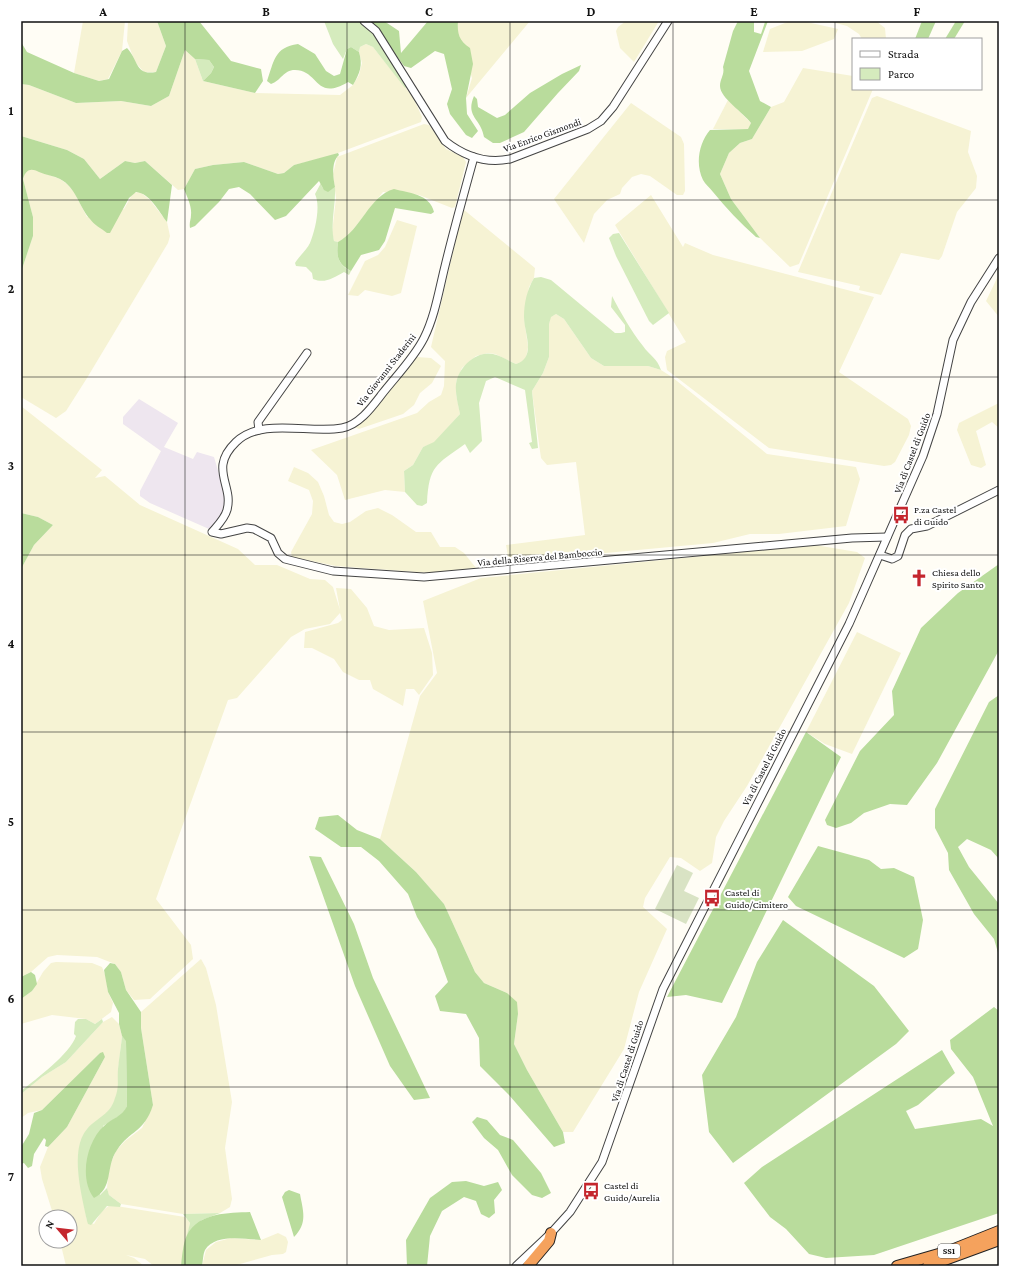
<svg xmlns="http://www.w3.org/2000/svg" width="1020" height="1287" font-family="'Crimson Pro',serif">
<rect width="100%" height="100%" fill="#fffdf5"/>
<polygon fill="#eee6ef" points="139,399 178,423 164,447 193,459 197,452 214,457 227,501 225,510 218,522 209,529 150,503 140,496 140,491 161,451 123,424 123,417"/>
<g fill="#f6f3d4">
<polygon points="83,21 125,21 122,51 108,79 99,81 74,73"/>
<polygon points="128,21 157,21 166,46 156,72 144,72 135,62 127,41"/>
<polygon points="458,21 530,21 466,98 472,78 457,30"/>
<polygon points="626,21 659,21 634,62 620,48 616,31 618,27"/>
<polygon points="790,21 802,21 838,29 834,39 802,51 763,52 770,29"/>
<polygon points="828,21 876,21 885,28 886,39 862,39 859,34 847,26"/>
<polygon points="366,44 373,47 413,97 422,117 421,122 330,156 294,165 284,173 278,174 244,162 213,165 195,169 184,189 178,190 145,161 135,163 125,161 100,179 84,159 67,150 21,136 21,84 29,85 76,103 121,101 151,106 169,96 185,50 195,59 203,81 255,93 340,95 353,85 359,75 362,63 359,52 360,47"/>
<polygon points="803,68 853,76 853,89 873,89 799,264 790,267 760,238 731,199 720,174 729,153 740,143 752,139 771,107 784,102"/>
<polygon points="877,96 971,131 968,152 977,176 976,188 957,212 942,256 939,260 901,253 881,295 859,290 860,286 798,272 872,98"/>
<polygon points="728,100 751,123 749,129 713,129"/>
<polygon points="631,103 681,137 684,144 685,191 683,195 677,195 650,176 641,174 632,177 622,188 620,194 607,200 594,214 584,243 554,199"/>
<polygon points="424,124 429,125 446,149 463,157 466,162 455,207 452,208 419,195 383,192 347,237 338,242 334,241 332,233 336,198 333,174 337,157"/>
<polygon points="33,169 60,179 67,184 74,192 87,217 124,209 133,193 140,192 150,200 167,222 170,236 168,243 87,378 66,411 56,418 21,397 21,272 33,236 33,217 23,179 25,173 28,170"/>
<polygon points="651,195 683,247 685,243 713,255 874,297 839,372 908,419 911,426 909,435 895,462 891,465 884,466 769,448 667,370 665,357 667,351 686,342 615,225"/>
<polygon points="463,209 535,268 534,278 529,287 524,318 528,347 526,358 522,362 516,364 495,354 488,353 476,356 462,368 456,382 456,394 460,414 434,443 423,447 413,465 404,471 405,492 385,490 345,500 337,475 311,450 417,413 429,402 441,395 444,386 445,361 431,347"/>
<polygon points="397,220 417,226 401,293 392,296 365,290 358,296 348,295 365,261 378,255 385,247"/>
<polygon points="999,274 999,317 986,301"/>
<polygon points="556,314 564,319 591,358 604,366 648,366 661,370 672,377 767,454 856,467 860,479 846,526 779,534 750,534 713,543 509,562 506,545 585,535 576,462 547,465 541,458 539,444 532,391 543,373 549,357 549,324 550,317"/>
<polygon points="417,357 431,358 441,366 432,383 420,393 414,405 403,414 359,429 354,427 399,379"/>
<polygon points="999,403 999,428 992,422 976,431 986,465 981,468 971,465 957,430 959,423"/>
<polygon points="21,406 102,470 95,478 105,476 140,505 238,549 255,565 277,565 310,579 325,580 333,587 340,610 336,588 351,589 367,608 374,626 389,630 424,628 432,653 433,675 419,695 414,689 406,689 403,706 373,689 370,680 359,680 343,672 334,659 312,648 304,648 305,632 338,623 342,620 340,613 330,624 305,629 291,637 237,698 228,700 156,899 191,945 193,959 150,999 134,1000 126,990 121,972 115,964 97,957 57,955 48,957 31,972 21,977 21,569 34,545 53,525 38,517 21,513"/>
<polygon points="294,467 308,473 318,482 324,496 329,515 334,522 342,524 350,522 366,511 378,508 392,515 416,532 431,532 440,547 455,547 464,553 476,568 430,573 336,566 292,557 291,552 312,514 313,501 309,490 288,481"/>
<polygon points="815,545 857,552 865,558 849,603 747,786 724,821 716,837 712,863 700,871 681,858 670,857 645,898 643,907 667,929 639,992 624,1049 573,1132 563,1132 527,1070 514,1044 518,1014 507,993 484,983 475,972 444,904 416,872 380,839 420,696 437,673 423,601 481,578"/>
<polygon points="857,632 901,653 852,754 825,744 806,732"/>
<polygon points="201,959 206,968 216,1005 232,1102 225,1148 232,1199 230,1207 220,1213 183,1214 121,1204 109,1195 107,1188 109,1167 116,1151 125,1141 142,1128 153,1105 141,1028 141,1012"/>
<polygon points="56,962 92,963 102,967 106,977 108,992 113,1003 111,1012 95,1024 86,1019 52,1015 21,1024 21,999 32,991 43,972 51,963"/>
<polygon points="112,1017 119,1024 122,1036 118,1071 120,1085 114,1103 107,1113 87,1129 78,1155 79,1177 87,1221 94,1224 102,1211 110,1205 185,1217 190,1223 181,1266 154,1266 145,1259 126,1255 134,1258 144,1266 66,1266 60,1241 70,1241 70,1217 54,1217 42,1179 40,1167 48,1147 67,1127 105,1057 100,1053 42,1110 28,1113 21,1118 21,1094 42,1077 66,1062 103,1022"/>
<polygon points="278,1233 286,1237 288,1242 286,1252 283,1254 272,1255 233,1266 202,1266 206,1250 216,1242 231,1238 261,1240"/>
</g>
<g fill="#d5ebbd">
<polygon points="324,21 359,21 374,32 408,86 405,88 373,47 366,44 360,47 359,52 351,47 347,49 343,59 333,44"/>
<polygon points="195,59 209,60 214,67 211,73 203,81"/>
<path d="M321,183L322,187L328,191L335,187C336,205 330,223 334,241L338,242C336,256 338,265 351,271L349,275L344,272C333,278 325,284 313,279L312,273L306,267L296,266L295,263C299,256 307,250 310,243C315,231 321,206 315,194Z"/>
<polygon points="619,233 669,313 653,325 649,321 616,256 609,238 613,234"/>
<path d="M541,277L551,280L615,333H621L625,332V325L611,307L612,296C621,313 631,331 643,346C650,356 657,358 661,370L648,366H604L591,358L564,319L556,314L551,317L549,324V357L543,373L532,391L538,448L532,449L529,443L532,442L525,390L495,377L486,381L479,403L482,441L470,453L465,444C436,465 429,465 427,503L422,506L417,505L405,492L404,471L413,465L423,447L434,442L460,414C458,404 455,394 456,384C458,367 477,350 493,354C501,356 509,361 516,364C537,357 524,333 524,317C524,303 527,290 534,278Z"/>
<path d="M78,1019H86L95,1024L102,1019L103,1022L66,1062L42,1077L21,1094V1091C36,1079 70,1054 76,1036L74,1034L75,1022Z"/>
<path d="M122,1036L126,1040L127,1106L124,1113L103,1126L100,1195L107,1188L109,1195L121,1204L120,1207L107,1206L91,1225L88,1224L87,1221C82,1196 69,1150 87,1129C95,1119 109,1115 114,1101C120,1086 117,1083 118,1069C119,1058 121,1047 122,1036Z"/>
<polygon points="220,1213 202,1220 187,1235 190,1223 183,1214"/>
</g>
<g fill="#b9dc9c">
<path d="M157,21H199L231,61L261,69L263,81L255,93L203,81L211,73L214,67L209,60L195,59L185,50L169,96L151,106L121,101L76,103L29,85L21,84V42L27,52L74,73L99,81L109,79L122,51L127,48C138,59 135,76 156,72L166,46Z"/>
<path d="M371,21H384L399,31L401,53L428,21H458C457,33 459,41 470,48L473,64L466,98L467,114L478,131L472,138L466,135L450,114L447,104L452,89L444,54L435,51L411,68L404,66Z"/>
<path d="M738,21H754V32L761,34L765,22L768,21L749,71L760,101L771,107L752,139L740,143L729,153L720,174L731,199L760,238L756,237C740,223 726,208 713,192C710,188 705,184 703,180C695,164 699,143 710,130L748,129L751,123C744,113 720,98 720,86C720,79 725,74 723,67L733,31Z"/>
<polygon points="922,21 936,21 928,39 915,39"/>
<polygon points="956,21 965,21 954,39 945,39"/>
<path d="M298,44L315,54L326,71L334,76L340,74L347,49L351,47L359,52C363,65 360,73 353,85L348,82C315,102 319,70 295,70C283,70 281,81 271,84L267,81C274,62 274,47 298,44Z"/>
<path d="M581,65L579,71L558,93L524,132L500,143H493L484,137C481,118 465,117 474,96L477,99L478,107L497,118L505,115L530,93L562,74Z"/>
<path d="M21,136L67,150L84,159L100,179L125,161L135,163L145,161L172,185L167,222C159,212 150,193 136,192L129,198L110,233H107C101,228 94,225 90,219C79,207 76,187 60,179C54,176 46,175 39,172C31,168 26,169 23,179L33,217V236L21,272Z"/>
<path d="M338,153L339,155C331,162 333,177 335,187L328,192L324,190L319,181L286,216L275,220L250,194L239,187L229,189L219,202L195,226L190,228C189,222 191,220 191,215C192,206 187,197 184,189L195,169L213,165L244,162L278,174L284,173L294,165Z"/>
<path d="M394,189C409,193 430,194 434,212L431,214L395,208L385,241L379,250L361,255L351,271C338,264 336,257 338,242C361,230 369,196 394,189Z"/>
<polygon points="21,513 38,517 53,525 34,545 21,569"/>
<polygon points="999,564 999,650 937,763 907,805 890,804 864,813 851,823 836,828 827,825 825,820 860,751 894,715 892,691 921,628 958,593"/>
<polygon points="999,695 999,859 991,850 967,839 958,847 969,867 999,904 999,956 994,939 974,914 949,870 948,853 935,828 935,809 989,702"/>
<polygon points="806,732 841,757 722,1003 686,995 667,997"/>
<polygon points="338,815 357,830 380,839 416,872 444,904 475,972 484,983 507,993 517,1002 518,1014 514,1044 527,1070 563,1132 565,1143 554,1147 509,1095 480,1066 479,1038 466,1014 440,1011 435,996 448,982 436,949 417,917 408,894 379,861 361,847 341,847 315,829 319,817"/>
<polygon points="818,846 869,860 881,869 894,868 914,877 923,920 918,949 904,958 796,906 788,897"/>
<polygon points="309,856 321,857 354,924 373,978 430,1098 414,1100 390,1066 355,986"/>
<polygon points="783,920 874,986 909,1031 896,1044 733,1163 709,1132 702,1075 736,1017 757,962"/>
<path d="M110,963L115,964L121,972L126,990L141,1012V1028L153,1105C144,1133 130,1130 117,1150C105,1167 114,1188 94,1198C79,1179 86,1142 104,1126C112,1118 122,1117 127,1106L126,1041L122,1036L119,1024V1013L108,992L104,970Z"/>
<polygon points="31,972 35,975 37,984 32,991 21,999 21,977"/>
<polygon points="994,1007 999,1011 999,1213 874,1255 826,1258 809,1254 786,1229 770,1217 744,1183 762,1167 942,1050 955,1073 918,1105 906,1111 915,1129 981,1119 993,1126 973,1077 951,1049 950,1040"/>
<polygon points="103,1052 105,1057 67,1127 48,1147 45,1146 46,1140 44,1138 34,1154 32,1166 28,1168 24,1163 21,1164 21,1147 29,1134 34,1113 42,1110 100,1053"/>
<polygon points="477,1117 487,1120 500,1135 513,1140 541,1173 551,1193 542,1198 532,1195 512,1175 498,1150 484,1138 472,1122"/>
<polygon points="466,1181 484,1186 498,1182 502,1190 494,1200 495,1213 489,1218 481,1214 476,1201 464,1197 442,1211 430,1236 427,1266 407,1266 406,1240 430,1198 452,1182"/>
<path d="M289,1190L300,1194C303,1211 308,1223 294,1237L282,1197L285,1192Z"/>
<path d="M250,1212L261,1240C245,1239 215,1233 205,1250C203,1254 203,1261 202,1266H181C182,1257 183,1243 187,1235C199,1212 229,1213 250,1212Z"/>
</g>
<polygon fill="#d9e3c4" points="677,865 693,873 684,891 699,898 686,924 655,909"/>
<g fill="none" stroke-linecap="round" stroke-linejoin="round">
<g stroke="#444" stroke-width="9">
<g id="minor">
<path d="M364,21L376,31L445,141C464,156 486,164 510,159L588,129L601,121L613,107L668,21"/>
<path d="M474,157C464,193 454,229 445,266C439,290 435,316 424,338C414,358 396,376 382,394C372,407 359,425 342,428C310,434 261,417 236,442C208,469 234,485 227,510C225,518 218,525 212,532L221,534L247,528L254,529L271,538L278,553L285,559L333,571L424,577L852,538L887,537"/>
<polyline points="259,430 258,422 307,353"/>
<polyline points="880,555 892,559 898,556 905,535 911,529 927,526 999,490"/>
<polyline points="516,1266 551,1233 570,1212 602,1162 663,989 849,624 923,456 937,414 953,340 971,302 999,258"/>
</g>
</g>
<g stroke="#222" stroke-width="12">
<g id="highway">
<polyline points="528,1266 549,1241 551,1233"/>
<polyline points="897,1266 949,1251 999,1231"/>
<polyline points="928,1266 999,1240"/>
</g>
</g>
<use href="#minor" stroke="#fff" stroke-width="7"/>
<use href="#highway" stroke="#f5a25d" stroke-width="10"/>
</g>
<path fill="none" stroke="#111" stroke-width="1" stroke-opacity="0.55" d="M185,21V1266M347,21V1266M510,21V1266M673,21V1266M835,21V1266M21,200H999M21,377H999M21,555H999M21,732H999M21,910H999M21,1087H999"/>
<defs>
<g id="bus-bare" transform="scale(1.38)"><path d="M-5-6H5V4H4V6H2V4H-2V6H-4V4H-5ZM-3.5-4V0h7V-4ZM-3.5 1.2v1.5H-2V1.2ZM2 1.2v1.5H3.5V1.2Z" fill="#c4262e" stroke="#fff" stroke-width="2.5" paint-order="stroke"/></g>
<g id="church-bare" transform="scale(1.38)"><path d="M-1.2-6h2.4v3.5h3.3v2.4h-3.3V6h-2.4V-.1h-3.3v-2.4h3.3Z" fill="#c4262e" stroke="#fff" stroke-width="2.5" paint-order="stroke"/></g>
</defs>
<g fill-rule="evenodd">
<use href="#bus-bare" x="901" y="515"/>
<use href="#church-bare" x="919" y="578"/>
<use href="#bus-bare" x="712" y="898"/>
<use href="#bus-bare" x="591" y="1191"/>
</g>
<g text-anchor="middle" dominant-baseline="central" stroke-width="4" stroke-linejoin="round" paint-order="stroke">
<rect fill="#fff" stroke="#585858" stroke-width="1" x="938" y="1244" width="22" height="14" rx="3"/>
<g font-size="9" font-weight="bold" fill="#111">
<text x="949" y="1251">SS1</text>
</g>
<g font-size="10" fill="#111" stroke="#fff">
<text transform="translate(542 135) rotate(-20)">Via Enrico Gismondi</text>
<text transform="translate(386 370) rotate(-52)">Via Giovanni Staderini</text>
<text transform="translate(912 453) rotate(-69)">Via di Castel di Guido</text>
<text transform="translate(540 557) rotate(-5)">Via della Riserva del Bamboccio</text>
<text transform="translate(764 767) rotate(-63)">Via di Castel di Guido</text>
<text transform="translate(627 1061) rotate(-72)">Via di Castel di Guido</text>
</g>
<g font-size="10" fill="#111" stroke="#fff" text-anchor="start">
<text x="914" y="509">P.za Castel<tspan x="914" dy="12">di Guido</tspan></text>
<text x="932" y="572">Chiesa dello<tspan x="932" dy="12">Spirito Santo</tspan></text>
<text x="725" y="892">Castel di<tspan x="725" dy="12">Guido/Cimitero</tspan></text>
<text x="604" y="1185">Castel di<tspan x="604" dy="12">Guido/Aurelia</tspan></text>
</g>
</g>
<rect width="1020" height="1287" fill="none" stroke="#ffffff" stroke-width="44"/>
<rect x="852" y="38" width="130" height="52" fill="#ffffff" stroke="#a0a0a0"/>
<rect x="860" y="51" width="20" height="6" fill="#ffffff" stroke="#a0a0a0"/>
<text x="888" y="58" font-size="12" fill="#111111">Strada</text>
<rect x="860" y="68" width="20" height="12" fill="#d5ebbd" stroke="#a0a0a0"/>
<text x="888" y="78" font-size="12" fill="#111111">Parco</text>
<g transform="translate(58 1229) rotate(298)"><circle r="19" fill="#ffffff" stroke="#a0a0a0"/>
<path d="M0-3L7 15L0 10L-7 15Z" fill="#c4262e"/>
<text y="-6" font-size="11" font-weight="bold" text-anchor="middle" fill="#111111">N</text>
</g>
<rect x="22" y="22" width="976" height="1243" fill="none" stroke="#111" stroke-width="1.5"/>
<g font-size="13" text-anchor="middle" font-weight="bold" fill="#111">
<text x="103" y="16">A</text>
<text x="266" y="16">B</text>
<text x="429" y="16">C</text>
<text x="591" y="16">D</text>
<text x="754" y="16">E</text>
<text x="917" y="16">F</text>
<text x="11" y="115">1</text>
<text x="11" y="293">2</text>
<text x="11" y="470">3</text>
<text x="11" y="648">4</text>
<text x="11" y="826">5</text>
<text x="11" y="1003">6</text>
<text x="11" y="1181">7</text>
</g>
</svg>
